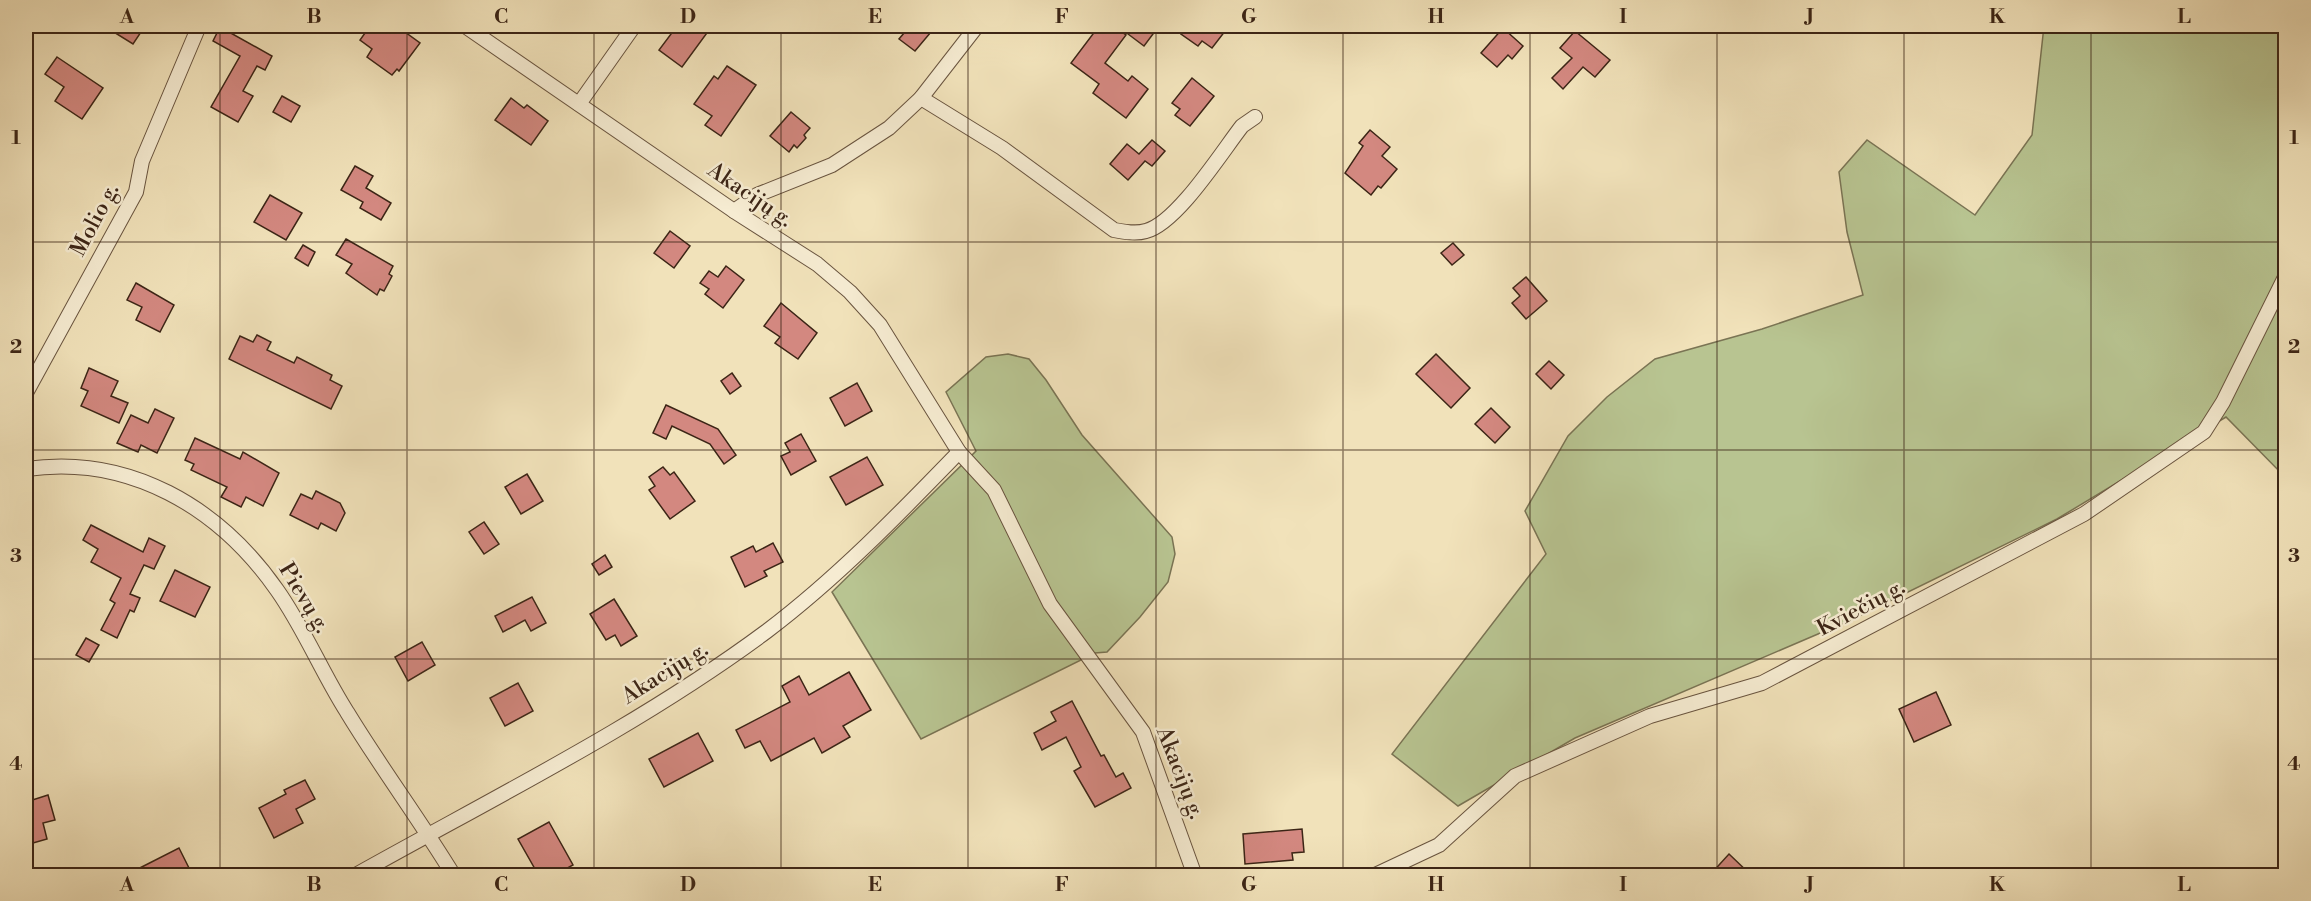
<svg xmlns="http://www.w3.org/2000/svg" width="2311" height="901" font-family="'Libre Bodoni',serif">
<rect width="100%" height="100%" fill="#f1e2ba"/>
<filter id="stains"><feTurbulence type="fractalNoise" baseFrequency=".00333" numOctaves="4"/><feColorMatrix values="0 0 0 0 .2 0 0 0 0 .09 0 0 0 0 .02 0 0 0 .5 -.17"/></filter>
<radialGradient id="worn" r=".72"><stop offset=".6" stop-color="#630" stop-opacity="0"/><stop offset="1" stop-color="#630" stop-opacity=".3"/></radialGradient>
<g fill="#b8c491" stroke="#7a7454" stroke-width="1.5">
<polygon points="2044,26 2285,26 2285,477 2226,417 2057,519 1853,619 1575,738 1458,806 1392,754 1546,554 1525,511 1568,436 1607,397 1655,359 1762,329 1863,295 1847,232 1839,172 1867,140 1975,215 2032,135"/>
<polygon points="1008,354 1029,359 1046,380 1082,435 1172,537 1175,554 1168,582 1140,617 1107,652 1095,653 921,739 832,592 976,451 946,392 986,357"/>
</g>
<g fill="#d38880" stroke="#3c2516" stroke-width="1.5">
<polygon points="104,26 145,26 133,44"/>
<polygon points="370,26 387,26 395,31 398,27 420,43 399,71 397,69 392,75 367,57 372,49 360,40"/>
<polygon points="677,26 712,26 682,67 659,50"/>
<polygon points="910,26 936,26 915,51 899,39"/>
<polygon points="1099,26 1113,26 1126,35 1105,63 1128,81 1132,76 1148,89 1126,118 1093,93 1099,84 1071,63"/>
<polygon points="1135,26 1159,26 1144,46 1128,34"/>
<polygon points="1181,26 1229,26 1212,48 1202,41 1198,46 1181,34 1185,29"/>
<polygon points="220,27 272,56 265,70 257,66 243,91 253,96 238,122 211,107 240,56 213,41"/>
<polygon points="1503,28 1523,46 1512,59 1508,55 1497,67 1481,53"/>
<polygon points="1575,31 1610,60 1595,77 1583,67 1563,89 1552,78 1572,58 1560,48"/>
<polygon points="57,57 103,88 82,119 55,101 64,87 45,74"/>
<polygon points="727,66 756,85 721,136 705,125 712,116 694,104 714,76 718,79"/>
<polygon points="1192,78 1214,96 1190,126 1175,115 1180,109 1172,103"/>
<polygon points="282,96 300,106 291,122 273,112"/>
<polygon points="511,98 524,108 527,105 548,121 531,145 495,120"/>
<polygon points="791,112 810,128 804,135 806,138 797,148 794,145 789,152 770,136"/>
<polygon points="1370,130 1390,147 1382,156 1397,169 1381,188 1378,186 1371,195 1345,173 1363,146 1359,143"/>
<polygon points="1152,140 1165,151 1152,166 1145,161 1128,180 1110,164 1127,144 1139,154"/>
<polygon points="355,166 373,176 366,188 391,203 381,220 360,208 363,202 341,190"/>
<polygon points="270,195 302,213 286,240 254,222"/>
<polygon points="670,231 690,246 674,268 654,253"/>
<polygon points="346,239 393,266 389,274 392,276 384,291 380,289 377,295 346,273 352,264 336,255"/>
<polygon points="1453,243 1464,255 1452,265 1441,253"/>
<polygon points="303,245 315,252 308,266 295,258"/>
<polygon points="726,266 744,280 723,308 705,294 709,289 700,283 709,271 718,277"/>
<polygon points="1526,277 1547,301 1526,319 1512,303 1520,296 1513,288"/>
<polygon points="136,283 174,305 160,332 136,320 142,307 127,300"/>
<polygon points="781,303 817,333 798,359 775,343 780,337 764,326"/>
<polygon points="257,335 271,342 267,350 294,363 297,357 332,375 330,380 342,386 331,409 229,359 240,336 253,342"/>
<polygon points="1436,354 1470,388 1451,408 1416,374"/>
<polygon points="1549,361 1564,375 1551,389 1536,374"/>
<polygon points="89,368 118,381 111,396 128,403 119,423 81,406 88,391 81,388"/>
<polygon points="732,373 741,386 730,394 721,381"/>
<polygon points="857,383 872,411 845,426 830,398"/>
<polygon points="666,405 718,429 736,455 724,464 710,444 672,426 666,439 653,433"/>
<polygon points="1491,408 1510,427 1495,443 1475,424"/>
<polygon points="155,409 174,418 157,453 141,445 138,452 117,443 131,415 148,423"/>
<polygon points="801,434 816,461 791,475 781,456 790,452 785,443"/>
<polygon points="195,438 240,459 243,452 279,473 263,506 246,497 241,507 221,497 227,487 191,470 194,464 185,460"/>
<polygon points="867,457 883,485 846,505 830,477"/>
<polygon points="663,467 670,475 674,472 695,501 670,519 649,490 655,486 649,477"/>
<polygon points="527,474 543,501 521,514 505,487"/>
<polygon points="316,491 340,503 345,513 336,531 321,523 318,529 290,515 301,494 312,499"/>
<polygon points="484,522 499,544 484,554 469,532"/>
<polygon points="91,525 143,552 149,538 165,546 154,569 144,565 130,594 140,598 134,612 130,610 117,638 101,630 115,603 110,600 121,578 91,562 98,549 83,540"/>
<polygon points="773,543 783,562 764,571 767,576 745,587 731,557 753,546 756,552"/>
<polygon points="605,555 612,567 599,575 592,564"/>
<polygon points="175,570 210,587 195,617 160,601"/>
<polygon points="532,597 546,623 531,631 525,620 503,632 495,616"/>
<polygon points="614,599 637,636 621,646 615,635 606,640 590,614"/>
<polygon points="86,638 99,645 89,662 76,655"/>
<polygon points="422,642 435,665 408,681 395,657"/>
<polygon points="849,672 871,710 843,726 850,737 822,753 814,738 771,761 760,741 745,748 736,730 790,702 782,686 799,676 809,695"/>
<polygon points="518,683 533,711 505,726 490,698"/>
<polygon points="1936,692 1951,725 1914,742 1899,709"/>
<polygon points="1072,701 1101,756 1104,755 1116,777 1123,773 1131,788 1095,807 1074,771 1081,767 1066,737 1042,750 1034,733 1056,721 1051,712"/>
<polygon points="698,733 713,761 664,787 649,759"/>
<polygon points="305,780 315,799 296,809 303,823 274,838 259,808 286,794 284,790"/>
<polygon points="48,795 55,820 43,823 47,839 26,845 26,802"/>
<polygon points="549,822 573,865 553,876 539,876 518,839"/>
<polygon points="1302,829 1304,852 1292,853 1293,860 1245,864 1243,834"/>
<polygon points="179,848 193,876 124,876"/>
<polygon points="1729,854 1752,876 1709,876"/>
</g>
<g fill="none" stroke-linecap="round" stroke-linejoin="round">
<g stroke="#69543f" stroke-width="16">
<g id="street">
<polyline points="465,26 734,211 817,264 850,292 880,325 959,452 994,490 1050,604 1143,732 1195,876"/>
<path d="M921,98L1002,148L1114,230C1125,232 1136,234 1146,231C1177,223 1221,153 1242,126L1255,117"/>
<polyline points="579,104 634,26"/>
<polyline points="734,211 757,195 832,165 889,128 921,98 977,26"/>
<polyline points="26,393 136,192 142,161 199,26"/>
<path d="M26,469C129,454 219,507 277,590C304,628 322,673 347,712C381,768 420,820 454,876"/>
<path d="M354,876C493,798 639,726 767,631C837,578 898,515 959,452"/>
<polyline points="1373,876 1439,845 1515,776 1650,716 1762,683 2084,514 2204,432 2223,402 2286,275"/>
</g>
</g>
<use href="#street" stroke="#f6ecd2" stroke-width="14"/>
</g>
<path fill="none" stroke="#3c2516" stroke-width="1.5" stroke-opacity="0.55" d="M220,26V876M407,26V876M594,26V876M781,26V876M968,26V876M1156,26V876M1343,26V876M1530,26V876M1717,26V876M1904,26V876M2091,26V876M26,242H2286M26,450H2286M26,659H2286"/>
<g text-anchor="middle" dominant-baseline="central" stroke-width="5" stroke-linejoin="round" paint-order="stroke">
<g font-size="22" fill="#3c2516" stroke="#f6ecd2">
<text transform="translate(750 195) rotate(34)">Akacijų g.</text>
<text transform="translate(95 220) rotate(-62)">Molio g.</text>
<text transform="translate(304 598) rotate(59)">Pievų g.</text>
<text transform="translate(1861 608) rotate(-28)">Kviečių g.</text>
<text transform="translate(665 673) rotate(-32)">Akacijų g.</text>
<text transform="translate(1180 773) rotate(69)">Akacijų g.</text>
</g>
</g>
<rect width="2311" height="901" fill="none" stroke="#f1e2ba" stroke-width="66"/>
<rect x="33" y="33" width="2245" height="835" fill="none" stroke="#3c2516" stroke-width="2"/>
<g font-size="20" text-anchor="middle" font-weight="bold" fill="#3c2516">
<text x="127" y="23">A</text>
<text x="314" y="23">B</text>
<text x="501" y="23">C</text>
<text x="688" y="23">D</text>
<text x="875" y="23">E</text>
<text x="1062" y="23">F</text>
<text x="1249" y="23">G</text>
<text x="1436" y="23">H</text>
<text x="1623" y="23">I</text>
<text x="1810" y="23">J</text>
<text x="1997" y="23">K</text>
<text x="2184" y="23">L</text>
<text x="16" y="144">1</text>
<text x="2294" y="144">1</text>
<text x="16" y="353">2</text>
<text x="2294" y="353">2</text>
<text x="16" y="562">3</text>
<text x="2294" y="562">3</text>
<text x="16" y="770">4</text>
<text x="2294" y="770">4</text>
<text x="127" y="891">A</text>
<text x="314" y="891">B</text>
<text x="501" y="891">C</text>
<text x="688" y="891">D</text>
<text x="875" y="891">E</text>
<text x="1062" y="891">F</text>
<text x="1249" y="891">G</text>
<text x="1436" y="891">H</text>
<text x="1623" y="891">I</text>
<text x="1810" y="891">J</text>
<text x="1997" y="891">K</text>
<text x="2184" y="891">L</text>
</g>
<rect width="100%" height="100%" filter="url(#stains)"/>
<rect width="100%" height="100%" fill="url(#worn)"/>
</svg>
